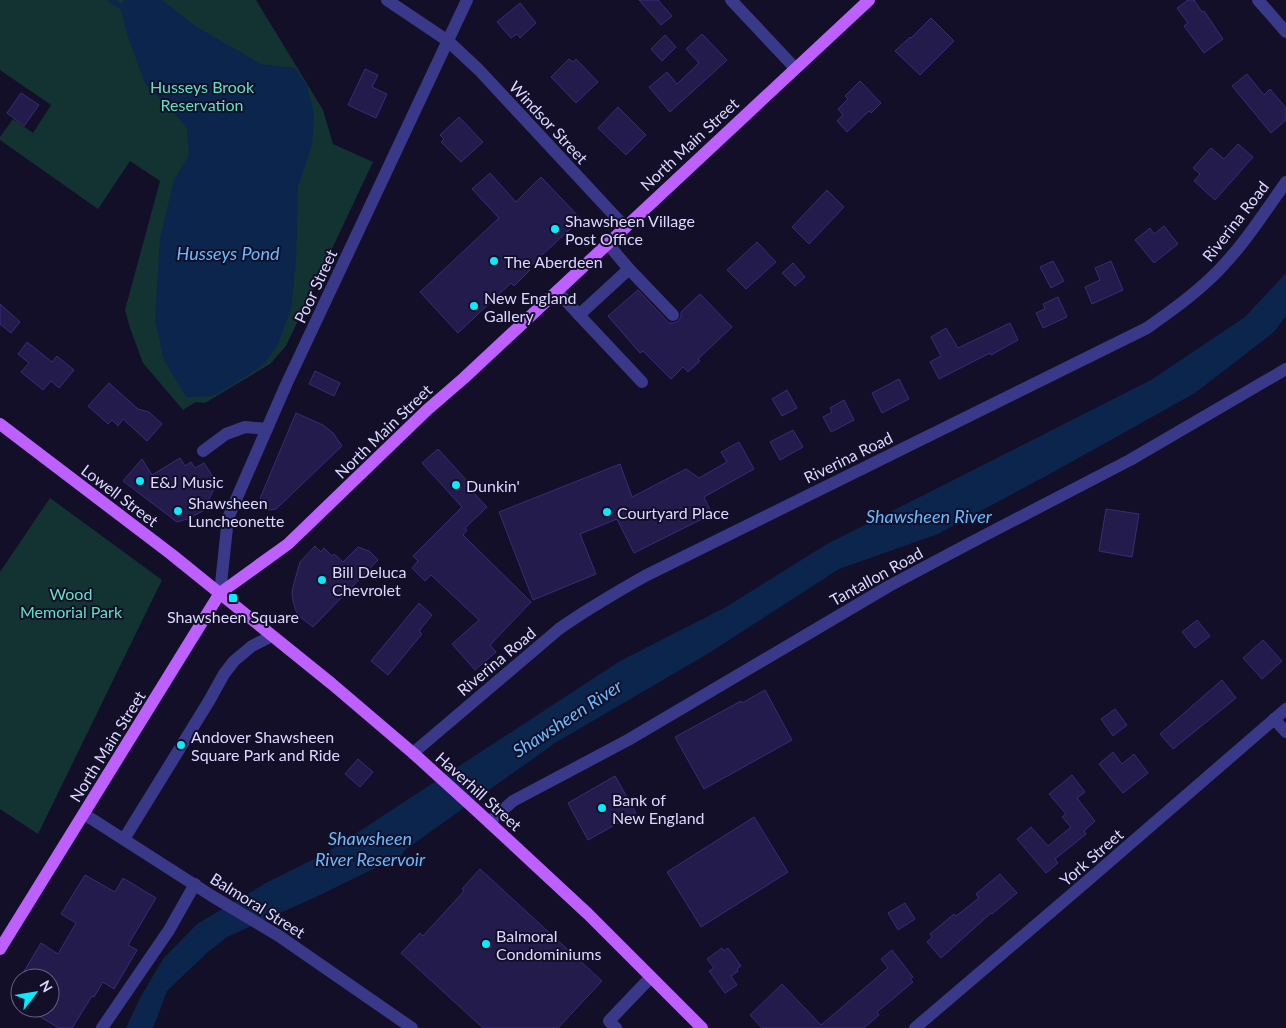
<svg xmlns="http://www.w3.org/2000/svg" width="1286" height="1028" font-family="Lato,sans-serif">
<rect width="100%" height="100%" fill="#130f29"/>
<g fill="#123331">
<polygon points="0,0 256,0 323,110 333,144 373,162 286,346 270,364 205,403 196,402 183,410 143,363 130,328 125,310 160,181 130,161 98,209 0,140 0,137 13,119 33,133 51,105 0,70"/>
<polygon points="50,498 162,580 38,834 0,809 0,572"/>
</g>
<g fill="#0b254c">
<polygon points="124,0 162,0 195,26 261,64 295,68 307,86 314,113 312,145 298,187 296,261 291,309 276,348 263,365 226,389 212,396 186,397 164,360 155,320 160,238 174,180 189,155 187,129 183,123 145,83 127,34 120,6"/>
<polygon points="1286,273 1286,316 1274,332 1195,393 1057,470 938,534 839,569 709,653 555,743 405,850 402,855 318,896 227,937 208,952 167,991 153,1028 126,1028 140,998 163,959 197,924 266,883 326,853 620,661 726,607 827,544 1151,380 1245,317"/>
</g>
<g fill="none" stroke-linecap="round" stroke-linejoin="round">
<polyline stroke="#0b254c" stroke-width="5.5" points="111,0 120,6"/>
</g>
<g fill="#231b4b" stroke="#392c77">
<polygon points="639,0 658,0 672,16 661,25"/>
<polygon points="1188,0 1194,0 1202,12 1204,11 1223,39 1204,53 1184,26 1188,23 1177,8"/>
<polygon points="520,3 536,23 520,38 517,34 511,38 497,22"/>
<polygon points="931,18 954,41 920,75 895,51 910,37 911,38"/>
<polygon points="702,34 727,60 670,112 649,87 667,72 677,84 699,63 686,49"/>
<polygon points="665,35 676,47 662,61 651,49"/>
<polygon points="569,59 573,62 576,59 598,82 576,103 551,77"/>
<polygon points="365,69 378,75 372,87 387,94 376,118 348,105"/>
<polygon points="1247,74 1264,95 1270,89 1286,108 1286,120 1271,133 1232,86"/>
<polygon points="860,81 881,103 871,113 869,111 847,132 837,121 843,115 838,109 848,99 845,96"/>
<polygon points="21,93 39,105 24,126 7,113"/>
<polygon points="618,107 646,135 626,155 598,128"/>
<polygon points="459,117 483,142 461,162 441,142 444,139 440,135"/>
<polygon points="1238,144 1253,157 1215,200 1194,181 1200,174 1193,168 1211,148 1224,159"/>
<polygon points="490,173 516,202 541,177 581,219 528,268 530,270 514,286 511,283 458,333 420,292 499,218 472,189"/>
<polygon points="827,190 844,207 809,244 792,227"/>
<polygon points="1164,226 1178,244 1154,263 1135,240 1150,228 1154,234"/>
<polygon points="757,242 776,262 746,289 727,270"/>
<polygon points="1053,261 1064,281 1051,288 1040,267"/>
<polygon points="1111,261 1123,290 1092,304 1085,287 1100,280 1095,268"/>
<polygon points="793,263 805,277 795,286 782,273"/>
<polygon points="638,290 669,323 674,323 678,321 681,317 681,312 700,294 732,327 698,359 700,361 688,372 683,367 671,379 643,351 640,353 608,316"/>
<polygon points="1058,297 1067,317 1043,328 1036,313 1045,309 1043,304"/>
<polygon points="0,304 20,322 11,333 0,324"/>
<polygon points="1010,323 1018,340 991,355 990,353 939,379 930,362 941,356 931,337 946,328 958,348"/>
<polygon points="27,342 52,362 57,356 74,370 59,388 51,381 43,390 21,372 29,363 18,354"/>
<polygon points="315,371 340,383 334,396 309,384"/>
<polygon points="899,379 909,399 882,413 872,393"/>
<polygon points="109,383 138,409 149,412 162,424 147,441 123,419 118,426 112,420 108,424 88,406"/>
<polygon points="787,390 797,408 782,416 772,399"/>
<polygon points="844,400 854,420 831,432 823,417 832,412 830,408"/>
<polygon points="296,413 323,425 333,433 342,446 276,509 269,510 262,506 260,501 261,496"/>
<polygon points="793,430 803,447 780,460 770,442"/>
<polygon points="739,442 754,469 704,497 712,514 634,553 617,519 580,534 596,574 533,600 499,512 620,464 632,497 686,469 699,478 727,462 721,452"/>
<polygon points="438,449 470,484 467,486 487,507 465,528 467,530 463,535 531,602 490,645 496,652 475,670 452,644 479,620 431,575 425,581 412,568 418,561 413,556 462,507 422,463"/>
<polygon points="180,458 185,466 191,462 195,468 204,463 217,483 203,511 187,519 177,522 123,481 142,459 152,475"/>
<polygon points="1106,509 1139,514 1132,557 1099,551"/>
<polygon points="315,546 321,552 324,548 332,556 334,554 343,562 358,547 369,551 378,560 313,627 299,616 296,611 293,601 292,592 294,583 300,562"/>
<polygon points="419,603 432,615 419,631 422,634 388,675 371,661"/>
<polygon points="1197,620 1210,636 1195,648 1182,632"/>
<polygon points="1263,640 1282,661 1262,679 1243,658"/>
<polygon points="1222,680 1236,698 1173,749 1160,734"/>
<polygon points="765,690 792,740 704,789 675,737 741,701 742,703"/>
<polygon points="1115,709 1127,725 1113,736 1101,719"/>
<polygon points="1113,752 1122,764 1134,754 1148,773 1123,793 1099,764"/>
<polygon points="358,759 373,772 360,787 345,774"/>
<polygon points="1072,775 1085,792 1077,798 1095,821 1084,831 1086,834 1055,859 1058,863 1046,873 1017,839 1031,827 1048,846 1071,827 1062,817 1066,814 1049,794"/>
<polygon points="615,776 636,813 588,840 568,803"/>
<polygon points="754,817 788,872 701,927 667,872"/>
<polygon points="480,869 602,981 558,1028 483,1028 401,953 420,933 423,936 464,891 462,889"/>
<polygon points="1000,874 1017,893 992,914 991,913 941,958 927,942 932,937 930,934 954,914 956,916 979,898 976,894"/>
<polygon points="85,875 115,892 123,878 156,898 128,945 137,950 114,989 103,982 94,997 92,996 72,1028 59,1028 25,1008 50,1008 50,978 20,978 41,943 58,954 76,923 61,914"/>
<polygon points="905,903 915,919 898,930 888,913"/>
<polygon points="722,948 724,951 728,948 741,966 737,969 738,971 731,976 737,985 725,993 709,971 714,968 707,959"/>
<polygon points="892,950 913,977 910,979 913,982 877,1012 879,1015 864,1028 762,1028 750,1015 782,984 821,1025 888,968 881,959"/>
</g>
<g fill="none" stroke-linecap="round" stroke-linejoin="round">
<g stroke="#3a3989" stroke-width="12">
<polyline points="387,0 448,41 479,70 625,227"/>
<polyline points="731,0 795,68"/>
<polyline points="1258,0 1286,32"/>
<polyline points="629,269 673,315"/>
<polyline points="557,291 579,315 629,269 607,243"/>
<polyline points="579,315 642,382"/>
<polyline points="203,451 226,434 245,427 267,429"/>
<polyline points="220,593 228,518 286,385 467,0"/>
<polyline points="1274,719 1286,732"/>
<path d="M413,753L559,629C587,609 615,593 645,576L1147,328C1171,311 1195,294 1216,273C1243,246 1264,213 1286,182"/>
<polyline points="84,814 212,896 279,936 412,1028"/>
<polyline points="489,822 513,801 628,740 889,586 970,543 1130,460 1286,369"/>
<polyline points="124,839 209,701 224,674 234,661 252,646 272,636"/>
<polyline points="102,1028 169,930 195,884"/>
<polyline points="616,1028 609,1021 651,977"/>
<polyline points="915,1028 1086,882 1286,709"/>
</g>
<g stroke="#be5fff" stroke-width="12">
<polyline points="0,424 171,554 332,684 413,753 477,811 588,914 702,1028"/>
<polyline points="0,949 220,593 288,544 427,410 464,378 869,0"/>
</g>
</g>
<g fill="#04edff" stroke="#130f29" stroke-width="2">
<circle cx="555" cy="229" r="5"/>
<circle cx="494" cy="261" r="5"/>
<circle cx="474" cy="306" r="5"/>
<circle cx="140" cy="481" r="5"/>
<circle cx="456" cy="485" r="5"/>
<circle cx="178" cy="511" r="5"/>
<circle cx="607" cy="512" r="5"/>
<circle cx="322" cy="580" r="5"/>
<rect x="228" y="593" width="10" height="10" rx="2.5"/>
<circle cx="181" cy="745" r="5"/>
<circle cx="602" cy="808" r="5"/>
<circle cx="486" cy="944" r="5"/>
</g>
<g text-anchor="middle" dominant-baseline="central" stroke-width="4" stroke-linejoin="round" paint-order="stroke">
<g font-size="16" fill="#5fe3bf" stroke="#130f29">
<text x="202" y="86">Husseys Brook<tspan x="202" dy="18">Reservation</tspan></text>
<text x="71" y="593">Wood<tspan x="71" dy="18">Memorial Park</tspan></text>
</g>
<g font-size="16" fill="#dbd8ff" stroke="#130f29">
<text transform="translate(549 122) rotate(47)">Windsor Street</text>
<text transform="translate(689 144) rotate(-43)">North Main Street</text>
<text transform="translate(1235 221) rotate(-52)">Riverina Road</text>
<text transform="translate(315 286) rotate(-65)">Poor Street</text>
<text transform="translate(383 431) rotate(-44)">North Main Street</text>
<text transform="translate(848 457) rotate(-26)">Riverina Road</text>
<text transform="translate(120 495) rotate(37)">Lowell Street</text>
<text transform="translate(876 576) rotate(-29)">Tantallon Road</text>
<text transform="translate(496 661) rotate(-40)">Riverina Road</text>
<text transform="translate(107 746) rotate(-58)">North Main Street</text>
<text transform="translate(479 791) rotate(42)">Haverhill Street</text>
<text transform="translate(1091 857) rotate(-41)">York Street</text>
<text transform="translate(258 905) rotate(32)">Balmoral Street</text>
</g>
<g font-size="16" fill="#dbd8ff" stroke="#130f29" text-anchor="start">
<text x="565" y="220">Shawsheen Village<tspan x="565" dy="18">Post Office</tspan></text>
<text x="504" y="261">The Aberdeen</text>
<text x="484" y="297">New England<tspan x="484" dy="18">Gallery</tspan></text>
<text x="150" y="481">E&amp;J Music</text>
<text x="466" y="485">Dunkin'</text>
<text x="188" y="502">Shawsheen<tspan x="188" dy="18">Luncheonette</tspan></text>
<text x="617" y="512">Courtyard Place</text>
<text x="332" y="571">Bill Deluca<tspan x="332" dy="18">Chevrolet</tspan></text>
<text x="233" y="616" text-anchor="middle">Shawsheen Square</text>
<text x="191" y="736">Andover Shawsheen<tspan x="191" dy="18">Square Park and Ride</tspan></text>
<text x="612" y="799">Bank of<tspan x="612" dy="18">New England</tspan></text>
<text x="496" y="935">Balmoral<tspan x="496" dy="18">Condominiums</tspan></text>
</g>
<g font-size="18" font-style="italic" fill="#66bcff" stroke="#130f29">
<text x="228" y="253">Husseys Pond</text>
<text x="929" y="516">Shawsheen River</text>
<text transform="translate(567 718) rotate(-33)">Shawsheen River</text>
<text x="370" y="838">Shawsheen<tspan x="370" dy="21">River Reservoir</tspan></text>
</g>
</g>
<g transform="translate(35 993) rotate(59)"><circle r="24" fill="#130f29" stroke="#635f7f"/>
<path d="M0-4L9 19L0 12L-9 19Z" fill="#04edff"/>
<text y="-8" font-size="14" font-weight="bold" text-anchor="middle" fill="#dbd8ff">N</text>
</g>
</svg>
